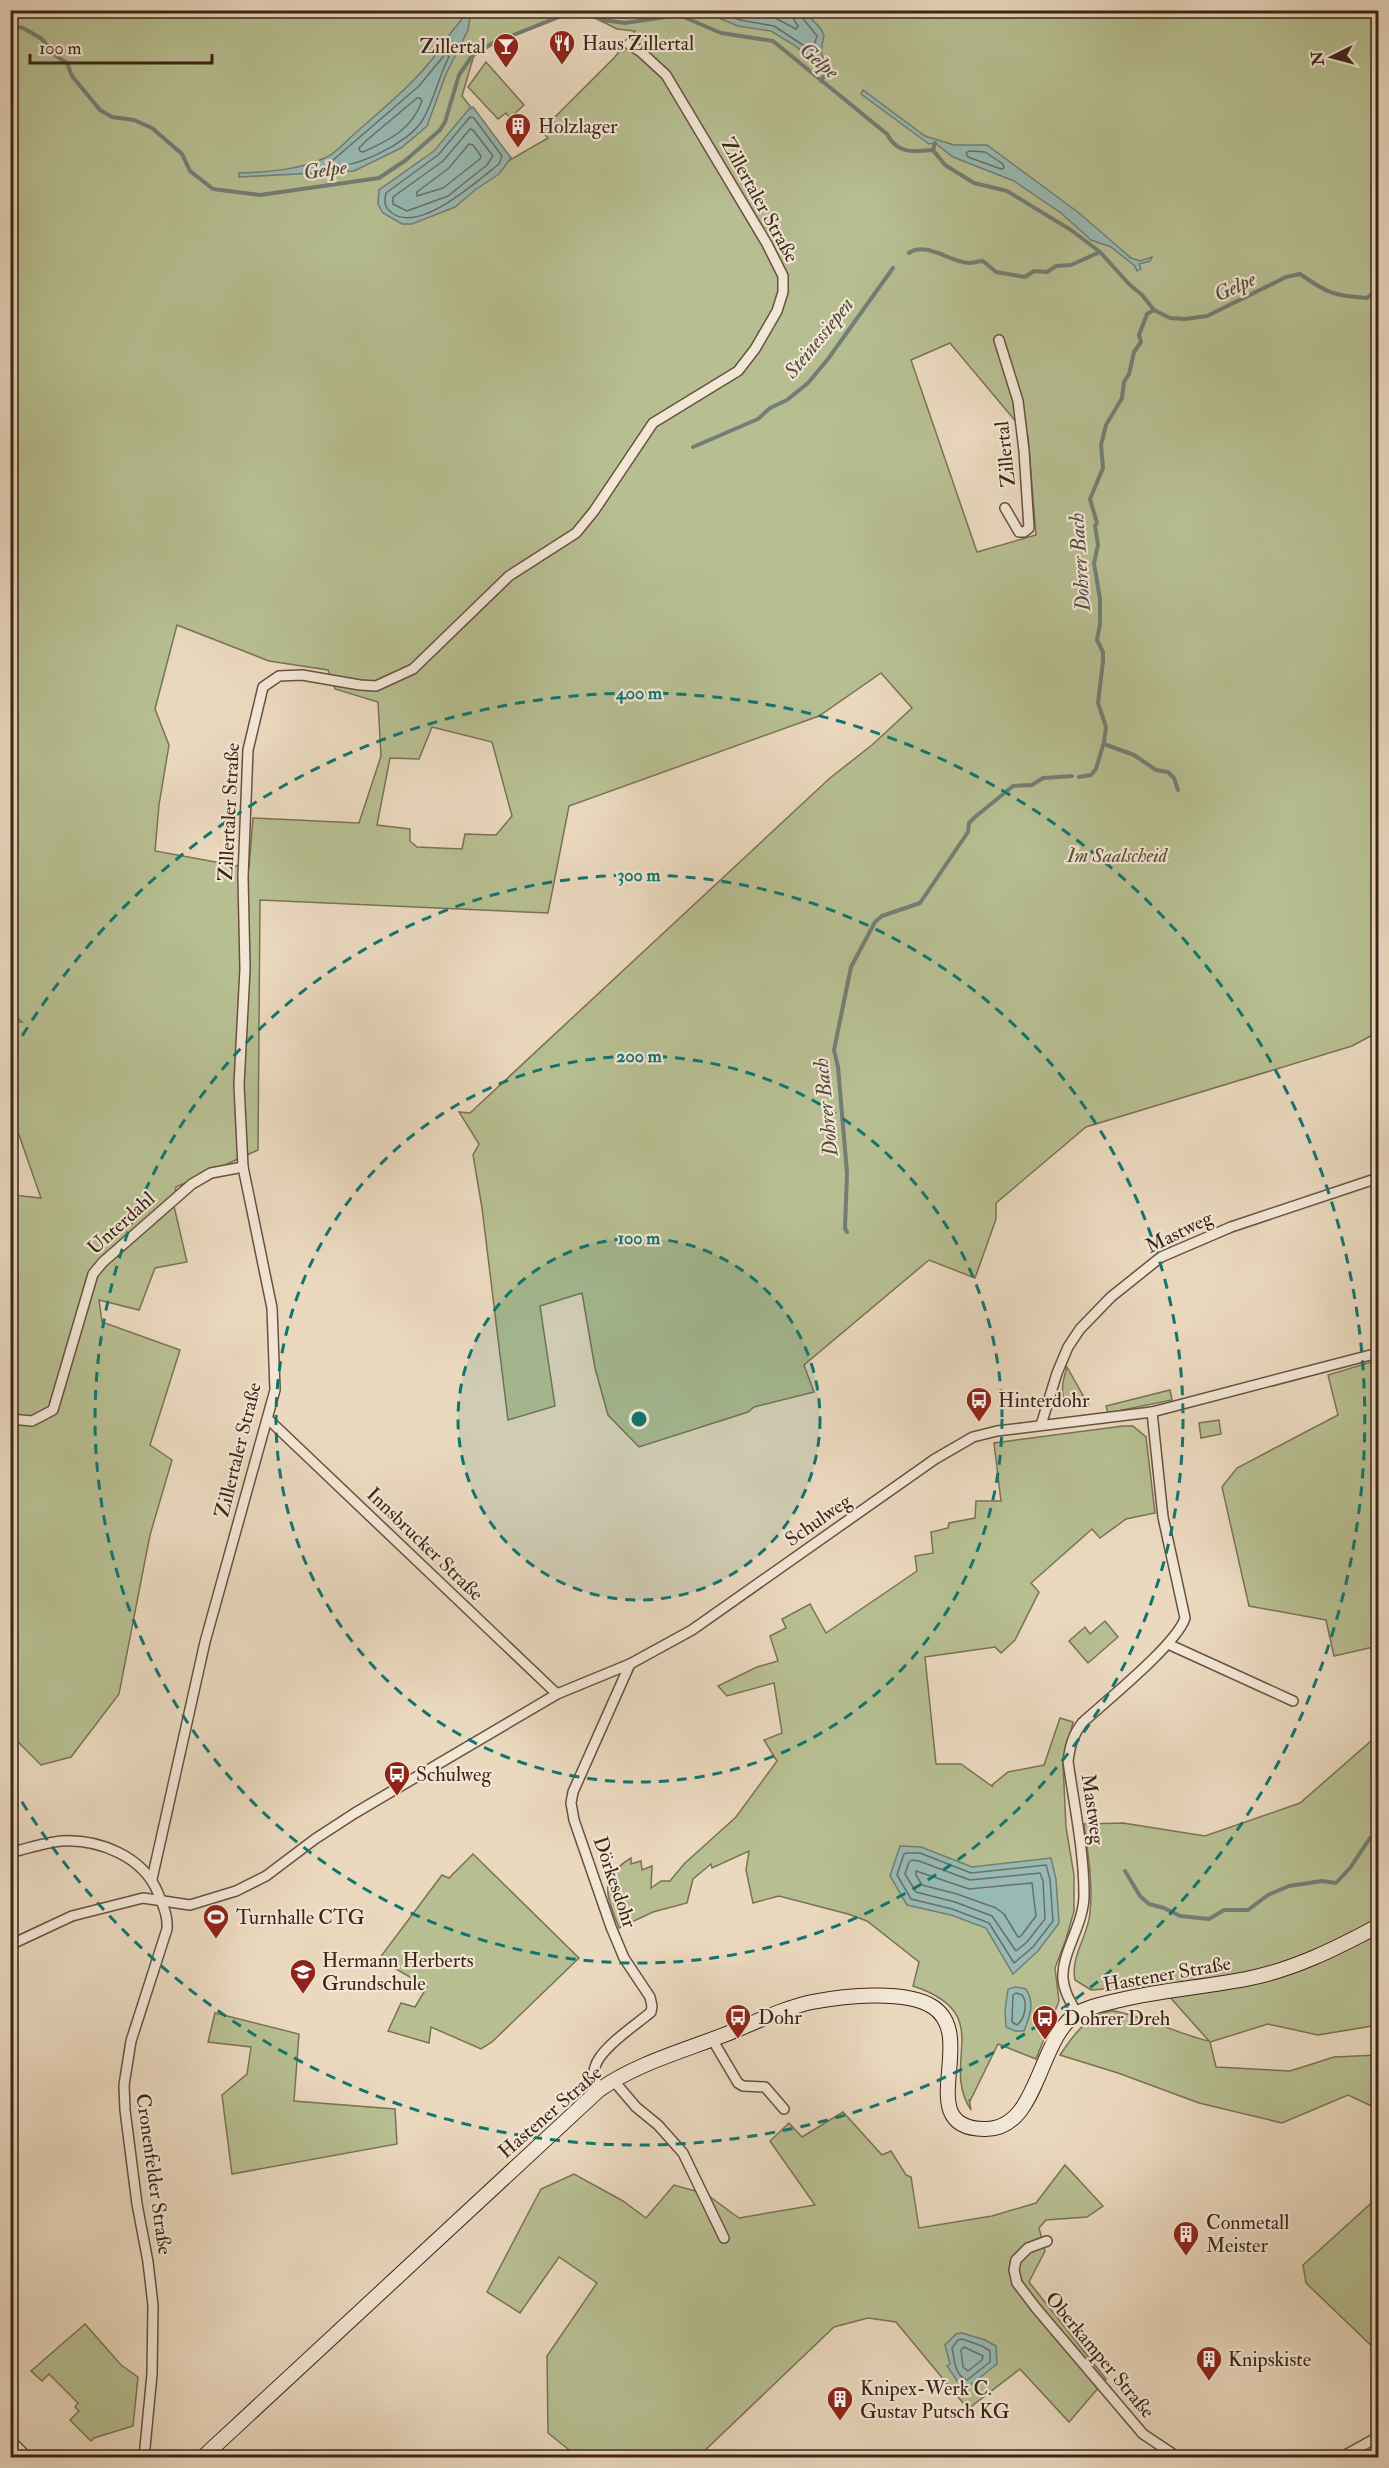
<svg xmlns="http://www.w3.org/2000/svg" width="1389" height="2468" font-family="'IM FELL Double Pica',serif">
<rect width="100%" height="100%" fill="#ebd9bf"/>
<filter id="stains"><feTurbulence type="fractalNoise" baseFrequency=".00333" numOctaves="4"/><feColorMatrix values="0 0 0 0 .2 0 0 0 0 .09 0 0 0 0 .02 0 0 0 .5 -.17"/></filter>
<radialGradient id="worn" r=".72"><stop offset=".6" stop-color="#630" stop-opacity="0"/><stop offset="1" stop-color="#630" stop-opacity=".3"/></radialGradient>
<g fill="#b7bf92" stroke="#7a7254" stroke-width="1.5" fill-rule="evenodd">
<path d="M11,11H1378V1032L1352,1046L1086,1127L996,1203V1219L975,1278L929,1260L804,1365L814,1392L754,1407L748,1412L639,1447L608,1415L595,1368L582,1293L540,1306L555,1406L508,1420L482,1208L473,1155L479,1144L459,1112L470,1113L830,778L872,745L912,708L881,673L819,716L569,806L548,913L260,900L258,1150L176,1187L173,1202L187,1262L155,1268L139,1310L99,1300L102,1322L180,1350L150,1445L172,1460L150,1535L119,1694L71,1757L41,1765L10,1734V1281H18L14,1195L41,1198L19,1135L11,1133V1021L22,1022L11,1012ZM581,11L617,29L635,31L615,57L541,131L548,138L508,161L511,158L462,96L474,55L493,43L570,12ZM950,343L1028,436L1036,535L977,552L911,360ZM177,625L269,661L328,670L335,689L378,702L381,756L359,823L253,818L249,868L155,851L159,805L169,745L155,709ZM432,727L492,742L512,816L496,835L465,834L462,849L417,847L410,841V829L377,825L390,758L419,759Z"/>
<polygon points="486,62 524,105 510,118 506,113 498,119 468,87"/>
<polygon points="1371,1362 1378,1371 1378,1646 1334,1656 1326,1620 1249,1606 1222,1487 1237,1468 1338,1415 1328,1375"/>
<path d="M1067,1367L1089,1406C1057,1414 1060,1388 1067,1367Z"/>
<polygon points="1170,1390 1172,1400 1108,1413 1106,1406"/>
<polygon points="1219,1420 1221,1434 1201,1438 1199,1423"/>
<path d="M1123,1426H1133L1146,1437L1155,1513L1126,1519L1100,1538L1092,1529L1031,1583L1039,1592L1015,1640L1001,1653L995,1647L925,1657L936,1764H961L993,1787L992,1785L1008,1772L1044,1765L1060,1718L1073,1722L1063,1764L1066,1827L1074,1875V1911L1066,1939L1055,1968L1059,2001L1036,2059L998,2044L970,2101L969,2099L971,2110C939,2062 998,2014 913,1986L919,1962L867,1921L848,1914L779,1896L753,1903L746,1870L749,1851L712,1868L711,1864L693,1879L687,1903L653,1912L619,1928C607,1896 597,1879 631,1858V1864L641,1861L642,1870L652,1866L651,1888L661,1881H670L684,1864L736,1817L777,1761L764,1740L782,1733L774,1683L727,1696L718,1686L757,1667L778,1661L770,1636L786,1628L782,1619L810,1604L826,1633L917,1571L915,1556L933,1553L931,1532L948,1528L949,1523L975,1518L976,1501H1001L994,1443Z"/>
<polygon points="1105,1621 1118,1637 1088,1663 1069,1641 1085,1627 1090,1634"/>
<path d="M1378,1735V2025L1318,2035L1268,2024L1210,2042L1216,2067L1290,2071L1334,2057L1378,2055V2109L1348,2095L1282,2123L1199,2103L1118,2073L1060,2055C1072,2037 1087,2015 1111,2011C1123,2009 1190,2038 1209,2041L1159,1985L1091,1990L1075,1980C1070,1957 1088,1936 1090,1913C1093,1882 1088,1854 1084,1824L1123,1823L1205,1836L1300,1803Z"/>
<polygon points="473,1854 579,1958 492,2042 481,2049 431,2027 429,2043 388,2031 401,2003 415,2007 427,1987 379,1959 442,1875 449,1878"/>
<polygon points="215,2013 299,2034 294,2101 395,2109 397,2144 232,2174 222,2095 247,2074 251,2047 208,2042"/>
<polygon points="843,2112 882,2155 891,2151 906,2175 911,2177 919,2228 992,2216 1036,2203 1065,2165 1103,2206 1087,2217 1046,2220 1039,2228 1045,2251 1029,2282 1106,2379 1069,2422 1020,2369 968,2409 896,2322 868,2318 834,2327 698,2457 578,2457 548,2433 547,2356 597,2283 559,2257 520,2313 487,2292 541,2189 574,2174 623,2201 646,2218 674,2185 706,2194 739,2218 815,2205 770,2141 789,2123 802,2137"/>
<polygon points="1378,2197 1378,2352 1306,2283 1303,2265"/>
<polygon points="85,2324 121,2365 138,2377 133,2426 94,2438 91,2441 70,2420 79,2411 75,2407 78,2403 49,2374 42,2381 31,2371"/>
</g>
<g fill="#98bab4" stroke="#737e75" stroke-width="1.5">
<path d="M466,11H471L468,30L446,74L427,126L401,148L354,171L239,177V173C269,172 298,170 325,158C339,152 348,138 360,129C393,100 425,74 448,37C454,27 463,21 466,11Z"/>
<path d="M702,11H804L821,29L824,36C820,54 819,54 831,68L826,74L825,70L794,45L771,31L738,26Z"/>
<polygon points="863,90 925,136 954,145 987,145 1079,213 1131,258 1140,261 1152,257 1150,261 1139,264 1141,269 1137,271 1135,266 1111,247 1091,240 1061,213 1014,181 953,157 935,143 929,144 861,94"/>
<polygon points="473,107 511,158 499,174 475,190 455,207 412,224 402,224 383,213 378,204 379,190 434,151 469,109"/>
<polygon points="900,1846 921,1847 972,1867 1051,1858 1056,1879 1059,1923 1038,1951 1013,1974 986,1928 951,1915 907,1905 890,1876"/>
<path d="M1016,1987L1026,1989C1035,2003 1030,2016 1024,2031H1015L1006,2027L1005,2010L1008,1989Z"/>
<polygon points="962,2333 985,2340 996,2346 997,2364 969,2386 958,2382 947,2366 950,2364 945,2345 956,2334"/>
</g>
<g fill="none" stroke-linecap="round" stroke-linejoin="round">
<g stroke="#6a6f66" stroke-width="1.5">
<polyline points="714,10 740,20 774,26 812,51 817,36 801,16 799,10"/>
<polyline points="735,10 775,18 796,29 798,26 793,18 792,10"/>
<path d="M446,53L449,57C438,77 434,102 422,121C409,142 356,169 332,165V161L419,86Z"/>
<path d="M417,98H420L422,101C412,129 390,140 363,152L360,151L359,148L367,140Z"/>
<path d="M470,117L474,118L502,156L499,164C478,180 420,234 392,213C384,207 384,202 386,193L438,155Z"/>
<polygon points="470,129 473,130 493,156 487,165 448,196 407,211 393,204 393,197 443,161"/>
<polygon points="469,144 473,145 481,156 480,159 443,188 417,196 417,192 449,168"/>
<polygon points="969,151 985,152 1003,164 1004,168 1001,169 968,157 966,153"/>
<polygon points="907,1853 920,1853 971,1873 1046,1865 1050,1879 1053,1921 1033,1947 1014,1963 989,1923 952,1909 911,1899 897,1875 904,1854"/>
<polygon points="912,1860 919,1861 970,1880 1040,1873 1043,1881 1045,1919 1027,1942 1016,1951 992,1916 955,1902 916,1892 905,1874 909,1862"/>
<polygon points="916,1871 969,1889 1032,1883 1036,1916 1021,1936 1018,1937 1004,1914 996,1908 957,1894 922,1885 916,1875"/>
<path d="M1016,1993L1022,1995C1028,2003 1025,2019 1017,2025L1012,2022L1013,1995Z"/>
<path d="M962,2339L982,2346L990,2351V2362L967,2380C954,2375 955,2360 952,2348L958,2340Z"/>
<polygon points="964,2347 983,2356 982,2360 968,2371 963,2367 961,2350"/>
</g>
<g stroke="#737e75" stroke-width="4">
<path d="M10,25L23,28L42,39L55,55L67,63L72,76L100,110L112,117L134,120L152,128L182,154L190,171L213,189L260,195L379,178L406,160L440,130L445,122L459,75L472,56L493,43L569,13L581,11L602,20L625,23L679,15L721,33L773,41L887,134C897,154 913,152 933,150L945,165L974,183L1007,191L1071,230L1100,252L1129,284L1142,295L1154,310L1170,318L1185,319L1207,316L1286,277L1300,274C1327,293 1334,296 1367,298L1378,289"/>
<polyline points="821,81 826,73"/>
<polyline points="933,150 935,143"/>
<path d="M909,253C926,241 950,262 969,263C974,263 978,261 983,261L996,272L1025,277L1034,271L1047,272L1056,266L1071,265L1100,252"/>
<polyline points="693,447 758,419 770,408 787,400 808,383 828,359 893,268"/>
<polyline points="1104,744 1134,755 1156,770 1168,772 1174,778 1178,790"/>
<polyline points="1079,777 1091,775 1096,769 1104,742 1106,727 1098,703 1103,661 1103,652 1097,640 1100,624 1100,599 1094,563 1098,545 1095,526 1097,523 1090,499 1103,468 1101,445 1106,425 1122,398 1124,382 1129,374 1134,352 1141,342 1139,335 1147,314 1154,310"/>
<polyline points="847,1232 845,1228 847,1173 838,1067 834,1050 851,967 875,922 882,916 920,903 968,832 969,823 975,817 1013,786 1032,785 1043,778 1072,776"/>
<polyline points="1125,1871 1140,1896 1149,1904 1164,1908 1180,1916 1209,1919 1224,1910 1248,1910 1268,1895 1289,1886 1322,1881 1336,1883 1350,1868 1370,1838 1378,1838"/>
</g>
<g stroke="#685141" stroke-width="12">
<g id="street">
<polyline points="999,340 1018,401 1024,451 1029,528 1024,532 1019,532 1005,508"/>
<polyline points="10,1419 32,1421 53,1410 93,1274 103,1262 192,1184 211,1173 243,1167"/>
<polyline points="268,1419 557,1694"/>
<polyline points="1041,1425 1057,1373 1068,1347 1080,1329 1111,1297 1161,1257 1231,1227 1378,1178"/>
<polyline points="1168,1644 1293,1701"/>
<path d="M10,1853C27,1848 44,1843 61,1841C99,1839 143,1856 158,1893C163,1906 168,1915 167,1929L131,2041L124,2085L125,2110L137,2204L148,2262L153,2305L152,2374L144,2458"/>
<polyline points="152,1879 205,1642 275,1390 272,1308 243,1167 239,1085 245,969 243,877 248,750 263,687 279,676 302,675 360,685 376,686 413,669 509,576 576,533 594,511 653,423 738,371 755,349 777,311 783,292 783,276 767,244 666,75 641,52 629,44"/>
<polyline points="10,1945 72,1916 143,1898 190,1905 236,1891 266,1876 315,1839 355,1813 557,1694 630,1664 692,1630 935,1459 973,1437 997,1431 1152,1412 1378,1353"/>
<path d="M1077,2013C1071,2003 1064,1992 1063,1979C1061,1953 1084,1925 1084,1895C1084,1850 1074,1805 1068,1761C1070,1746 1073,1735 1082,1723C1105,1702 1177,1644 1185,1618L1163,1517L1152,1412"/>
<polyline points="712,2039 738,2083 743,2086 765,2087 784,2109"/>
<polyline points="613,2080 636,2107 658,2125 683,2153 724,2238"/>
<path d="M599,2090C597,2083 592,2074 595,2067C600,2048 636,2025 651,2012L652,2006L650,1997L624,1958L611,1927L574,1820L571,1803L573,1792L630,1664"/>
<polyline points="1047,2241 1028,2248 1016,2260 1014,2270 1017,2283 1036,2308 1143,2434 1176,2456 1216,2458"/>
<polyline points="1340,2458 1378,2437"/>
</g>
</g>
<g stroke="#3c2417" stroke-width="16">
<g id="secondary">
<polyline points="10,2443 25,2458"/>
<path d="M202,2458L599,2090C637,2063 686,2050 729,2033C756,2022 784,2008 812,2002C843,1996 906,1989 933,2007C979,2037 911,2128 984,2129C1040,2131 1037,2037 1078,2013C1090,2006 1107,2003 1120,2000C1162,1990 1205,1987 1246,1979C1293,1970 1337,1948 1378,1926"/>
</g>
</g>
<use href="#street" stroke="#f2e6d5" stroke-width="9"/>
<use href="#secondary" stroke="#f2e6d5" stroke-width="14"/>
</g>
<circle cx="639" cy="1419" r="181" fill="#0f766e" fill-opacity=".12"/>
<g fill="none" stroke="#0f766e" stroke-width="3" stroke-dasharray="10 8">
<circle cx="639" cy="1419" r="181"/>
<circle cx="639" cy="1419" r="363"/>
<circle cx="639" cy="1419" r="544"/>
<path d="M13 1051A726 726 0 1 1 13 1787"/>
</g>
<defs>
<g id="restaurant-pin" transform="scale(1.35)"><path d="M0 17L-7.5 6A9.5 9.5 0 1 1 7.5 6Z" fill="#8f2418" stroke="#f2e6d5"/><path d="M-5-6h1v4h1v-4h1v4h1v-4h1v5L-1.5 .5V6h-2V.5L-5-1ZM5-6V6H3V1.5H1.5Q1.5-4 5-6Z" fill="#fff"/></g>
<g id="bar-pin" transform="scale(1.35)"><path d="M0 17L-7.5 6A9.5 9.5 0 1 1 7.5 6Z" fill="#8f2418" stroke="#f2e6d5"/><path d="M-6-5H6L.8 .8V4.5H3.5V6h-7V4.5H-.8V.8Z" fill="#fff"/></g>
<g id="building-pin" transform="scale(1.35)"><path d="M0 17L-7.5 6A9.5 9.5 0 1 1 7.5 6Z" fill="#8f2418" stroke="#f2e6d5"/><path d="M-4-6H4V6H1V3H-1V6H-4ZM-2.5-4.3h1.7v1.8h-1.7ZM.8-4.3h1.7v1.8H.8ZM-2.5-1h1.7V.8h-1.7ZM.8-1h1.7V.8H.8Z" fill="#fff"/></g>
<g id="bus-pin" transform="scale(1.35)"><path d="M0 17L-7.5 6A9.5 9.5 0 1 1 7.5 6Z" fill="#8f2418" stroke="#f2e6d5"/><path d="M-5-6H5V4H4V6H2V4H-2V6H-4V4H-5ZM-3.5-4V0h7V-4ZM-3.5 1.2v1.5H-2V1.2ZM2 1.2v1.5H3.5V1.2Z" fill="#fff"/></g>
<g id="stadium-pin" transform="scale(1.35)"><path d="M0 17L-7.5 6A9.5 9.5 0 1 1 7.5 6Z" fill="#8f2418" stroke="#f2e6d5"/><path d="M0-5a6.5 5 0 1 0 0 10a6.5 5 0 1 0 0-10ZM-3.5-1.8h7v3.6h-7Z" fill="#fff"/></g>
<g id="school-pin" transform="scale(1.35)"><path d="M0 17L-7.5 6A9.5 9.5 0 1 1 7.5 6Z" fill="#8f2418" stroke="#f2e6d5"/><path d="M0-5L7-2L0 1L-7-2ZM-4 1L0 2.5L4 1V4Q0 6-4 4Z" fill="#fff"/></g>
</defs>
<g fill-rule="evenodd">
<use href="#restaurant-pin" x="562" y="43"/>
<use href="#bar-pin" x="506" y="46"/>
<use href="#building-pin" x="518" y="126"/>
<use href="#bus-pin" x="979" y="1400"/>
<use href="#bus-pin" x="397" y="1774"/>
<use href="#stadium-pin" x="216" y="1917"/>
<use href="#school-pin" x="303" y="1972"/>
<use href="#bus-pin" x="738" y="2017"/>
<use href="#bus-pin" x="1045" y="2018"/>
<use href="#building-pin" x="1186" y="2234"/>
<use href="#building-pin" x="1209" y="2359"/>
<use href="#building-pin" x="840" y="2399"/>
</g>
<g text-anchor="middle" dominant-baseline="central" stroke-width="4.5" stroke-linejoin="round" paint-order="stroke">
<g font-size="20" fill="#3c2417" stroke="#f2e6d5" text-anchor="start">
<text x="582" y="43">Haus Zillertal</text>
<text x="486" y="46" text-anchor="end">Zillertal</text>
<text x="538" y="126">Holzlager</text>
<text x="998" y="1400">Hinterdohr</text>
<text x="416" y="1774">Schulweg</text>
<text x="236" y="1917">Turnhalle CTG</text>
<text x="322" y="1960">Hermann Herberts<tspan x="322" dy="23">Grundschule</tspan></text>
<text x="758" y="2017">Dohr</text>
<text x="1064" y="2018">Dohrer Dreh</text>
<text x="1206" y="2222">Conmetall<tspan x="1206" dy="23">Meister</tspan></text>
<text x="1228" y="2359">Knipskiste</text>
<text x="860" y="2388">Knipex-Werk C.<tspan x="860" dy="23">Gustav Putsch KG</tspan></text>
</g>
<g font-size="20" fill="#3c2417" stroke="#f2e6d5">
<text transform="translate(760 200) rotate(61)">Zillertaler Straße</text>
<text transform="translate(1005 454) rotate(-96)">Zillertal</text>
<text transform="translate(229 812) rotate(-87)">Zillertaler Straße</text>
<text transform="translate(121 1223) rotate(-42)">Unterdahl</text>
<text transform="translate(1179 1232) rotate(-26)">Mastweg</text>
<text transform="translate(238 1450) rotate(-76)">Zillertaler Straße</text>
<text transform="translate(818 1520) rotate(-35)">Schulweg</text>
<text transform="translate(425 1544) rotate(44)">Innsbrucker Straße</text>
<text transform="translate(1093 1809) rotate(82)">Mastweg</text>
<text transform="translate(615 1882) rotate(71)">Dörkesdohr</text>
<text transform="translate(1167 1974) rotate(-10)">Hastener Straße</text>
<text transform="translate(550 2112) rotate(-41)">Hastener Straße</text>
<text transform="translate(154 2174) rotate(82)">Cronenfelder Straße</text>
<text transform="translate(1100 2355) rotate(50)">Oberkamper Straße</text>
</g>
<g font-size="20" font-style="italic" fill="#5b4b36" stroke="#f2e6d5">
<text x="1117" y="855">Im Saalscheid</text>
</g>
<g font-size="21" font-style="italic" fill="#534a3e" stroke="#f2e6d5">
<text transform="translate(819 61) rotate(40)">Gelpe</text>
<text transform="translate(325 170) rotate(-8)">Gelpe</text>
<text transform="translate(1235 287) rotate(-25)">Gelpe</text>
<text transform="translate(819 338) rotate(-51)">Steinessiepen</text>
<text transform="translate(1080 562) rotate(-94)">Dohrer Bach</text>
<text transform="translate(826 1107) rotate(-96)">Dohrer Bach</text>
</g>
</g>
<circle cx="639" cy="1419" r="9" fill="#0f766e" stroke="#f2e6d5" stroke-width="3"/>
<g font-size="18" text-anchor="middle" font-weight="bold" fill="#0f766e" stroke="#f2e6d5" stroke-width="4.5" stroke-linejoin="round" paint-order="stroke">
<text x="639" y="699">400 m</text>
<text x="639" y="881">300 m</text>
<text x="639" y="1062">200 m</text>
<text x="639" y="1244">100 m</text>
</g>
<rect width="1389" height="2468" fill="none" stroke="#ebd9bf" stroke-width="36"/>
<rect x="12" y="12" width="1365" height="2444" fill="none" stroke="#3c2417" stroke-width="3"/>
<rect x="18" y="18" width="1353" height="2432" fill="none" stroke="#3c2417" stroke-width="1.5"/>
<g transform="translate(1332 57) rotate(264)" stroke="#f2e6d5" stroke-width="4.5" paint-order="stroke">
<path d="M0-4.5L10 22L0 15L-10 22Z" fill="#3c2417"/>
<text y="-9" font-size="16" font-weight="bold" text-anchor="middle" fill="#3c2417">N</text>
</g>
<path d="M30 54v9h182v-9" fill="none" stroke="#3c2417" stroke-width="3"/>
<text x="39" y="54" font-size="18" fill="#3c2417" stroke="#f2e6d5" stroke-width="4.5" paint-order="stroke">100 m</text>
<rect width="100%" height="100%" filter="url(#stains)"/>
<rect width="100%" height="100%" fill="url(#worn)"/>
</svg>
